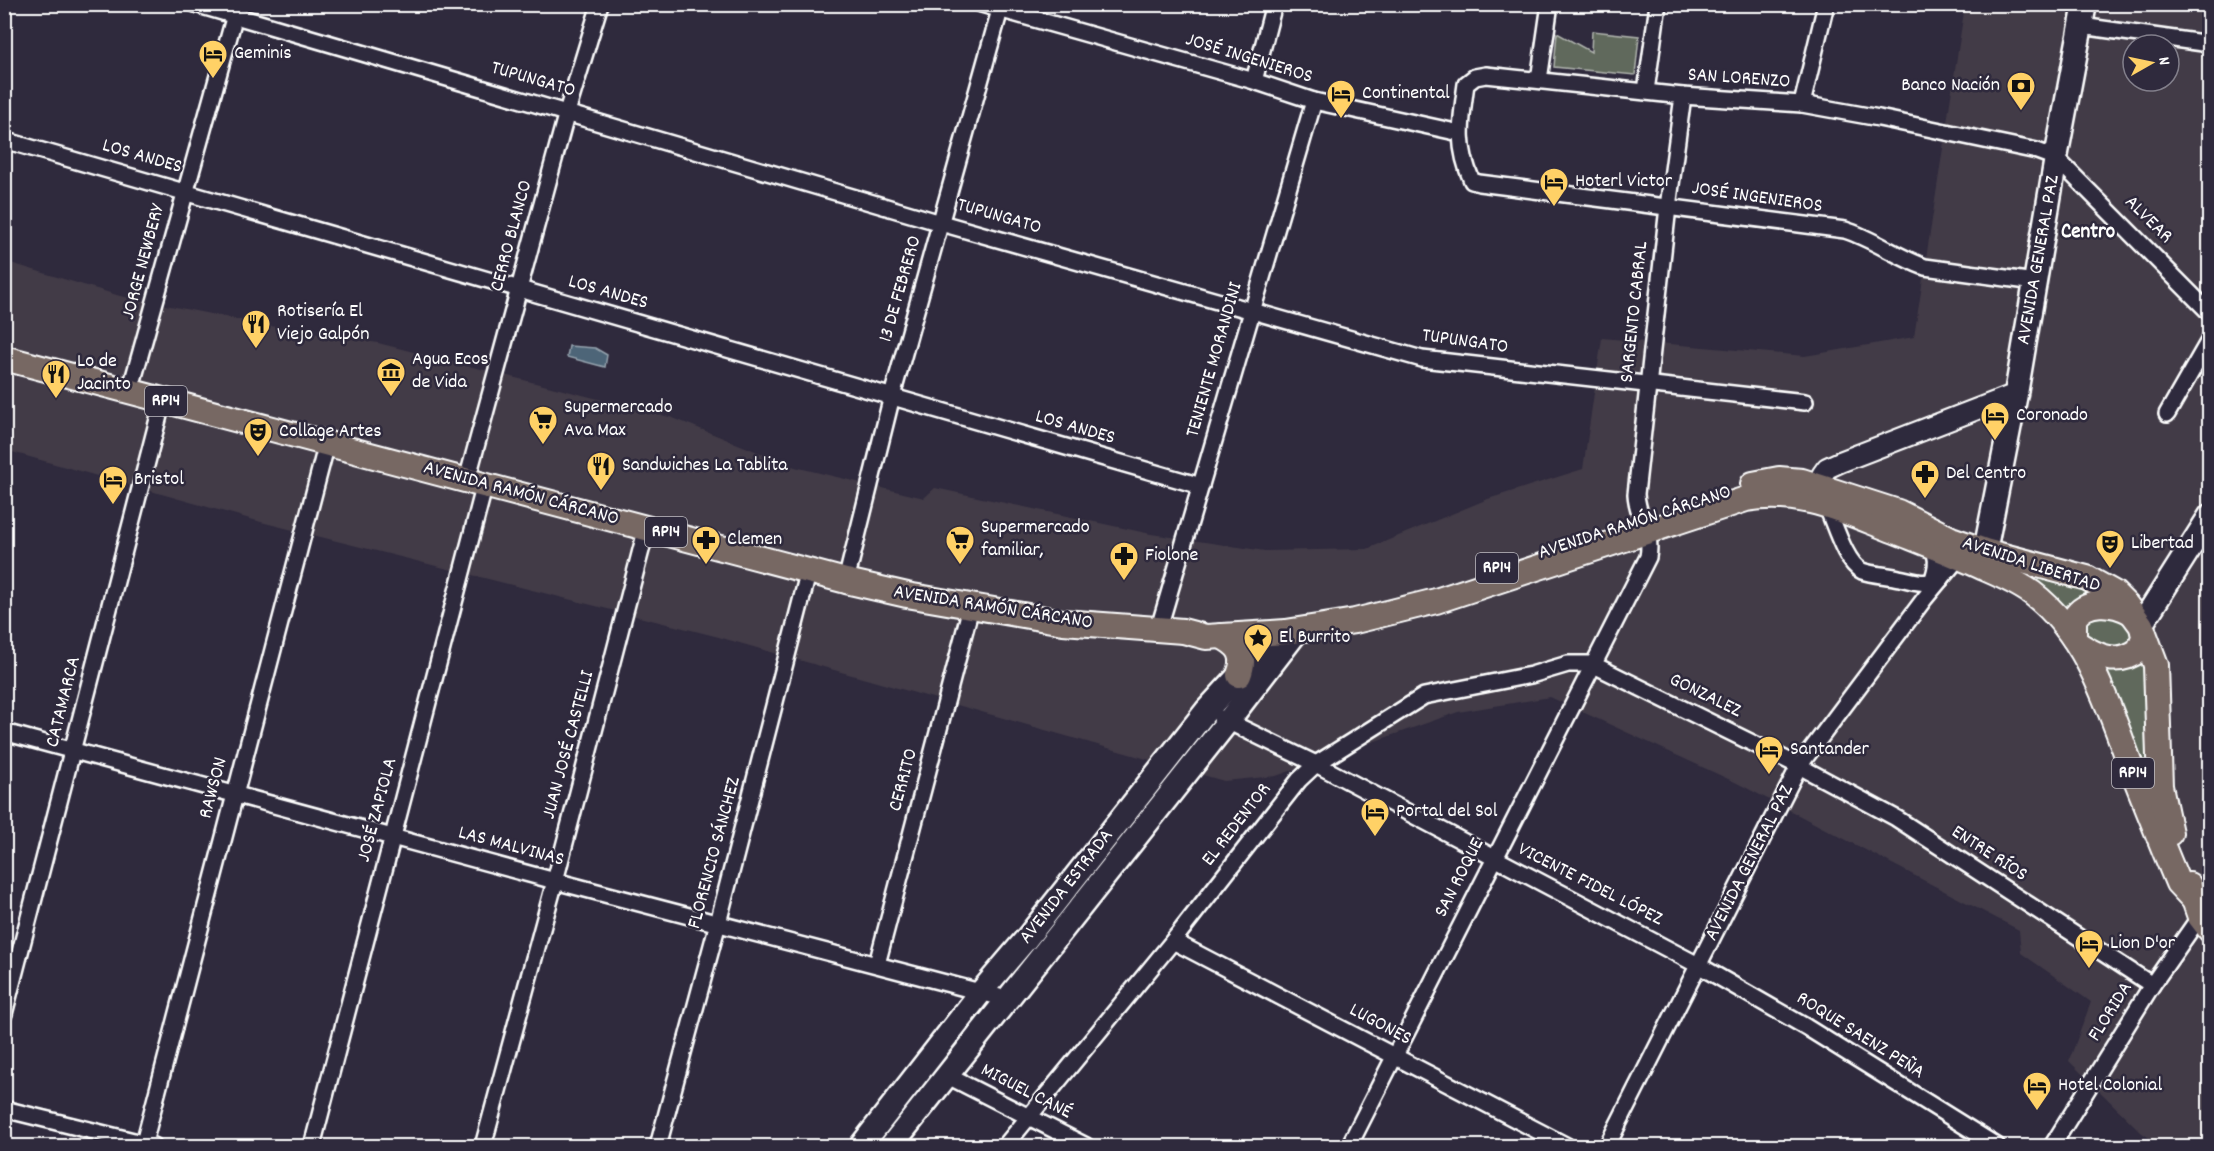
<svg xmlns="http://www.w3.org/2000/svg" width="2214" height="1151" font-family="Dekko,sans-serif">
<rect width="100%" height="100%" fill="#2f2a3d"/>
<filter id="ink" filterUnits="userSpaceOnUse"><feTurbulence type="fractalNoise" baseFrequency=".0167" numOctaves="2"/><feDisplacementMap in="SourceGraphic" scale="12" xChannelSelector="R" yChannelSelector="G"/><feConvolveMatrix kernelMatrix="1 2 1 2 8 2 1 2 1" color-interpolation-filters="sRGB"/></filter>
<g filter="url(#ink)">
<path fill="#423b47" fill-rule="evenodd" d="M1965,5H2209V1146H2161L2142,1133L2069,1061L2091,1002L2021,953L2019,930L1737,783L1550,697L1458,712L1276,776L1224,781L715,636L261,522L5,450L4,261L120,296L281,328L378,343L673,418L795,467L924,498L935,488L1151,534L1265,551L1367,549L1488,499L1583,469L1602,338L1805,356L1914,337ZM2133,45H2169V81H2133Z"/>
<g fill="#60695c" stroke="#b0b4ae" stroke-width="1.5">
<polygon points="1592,31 1639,36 1635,75 1554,67 1557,33 1591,52"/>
<polygon points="2006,563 2100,594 2065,613"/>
<polygon points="2088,614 2122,618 2132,629 2133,640 2119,651 2084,636 2082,619"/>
<polygon points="2145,660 2156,802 2102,667"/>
</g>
<polygon fill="#4e6578" stroke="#95a3ae" stroke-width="1.5" points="569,346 595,348 607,355 605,367 567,357"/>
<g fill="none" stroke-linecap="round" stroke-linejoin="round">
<g stroke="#fff" stroke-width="20">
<g id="minor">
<polyline points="195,4 941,223 1422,359 1805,402"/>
<polyline points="981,4 1254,81 1314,101 1460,133"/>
<polyline points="2081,26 2210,44"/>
<polyline points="1539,80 1550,4"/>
<polyline points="1254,81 1274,4"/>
<polyline points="1646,91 1658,4"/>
<polyline points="1802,104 1826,4"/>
<polyline points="4,140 1201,486"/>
<path d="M2035,282L1925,267C1897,257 1873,239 1845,230L1479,183L1472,181C1456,145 1461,121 1466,84L1475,77L1486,75L1683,96L1802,104L1879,118L2037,151L2056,158L2210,313"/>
<polyline points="130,391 238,4"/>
<polyline points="2167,414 2210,339"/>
<polyline points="467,480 567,112 600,4"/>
<path d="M1826,505C1834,522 1845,563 1862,571C1873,575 1887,575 1899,578C1915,581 1925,586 1941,579"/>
<path d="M1929,545C1942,556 1935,575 1929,589"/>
<polyline points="846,581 892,396 1000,10"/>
<polyline points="1158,631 1314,101"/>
<polyline points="1221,718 1316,764 1698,965 1806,1027 1997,1146"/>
<polyline points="4,732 555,881 1007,999"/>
<polyline points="1173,941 1567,1146"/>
<polyline points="877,964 971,607"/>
<polyline points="4,1014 163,400"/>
<polyline points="946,1075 1086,1146"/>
<polyline points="4,1109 154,1146"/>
<polyline points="144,1143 327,443"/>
<polyline points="312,1146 485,484"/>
<polyline points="483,1146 555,881 647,527"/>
<polyline points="658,1146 718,923 809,570"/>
<polyline points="1005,1146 1173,941 1299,780 1316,764 1424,696 1531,675 1568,664 1592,664 1799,766 1896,818 2152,985"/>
<path d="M1349,1146L1648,557C1653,531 1637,518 1636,494L1668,207L1683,96"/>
<polyline points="1607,1146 1799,766 1925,598 1959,557"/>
<polyline points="2052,1146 2152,985 2210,902"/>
</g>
</g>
<g stroke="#fff" stroke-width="24">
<polyline id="tertiary" points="1830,490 1823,484 1822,475 1827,468 1840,462 2016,394"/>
</g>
<g stroke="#fff" stroke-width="27">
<g id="secondary">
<polyline points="1985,551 2016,394 2056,158 2085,4"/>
<polyline points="2141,625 2210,516"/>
<polyline points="861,1146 981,992 1027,938 1206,711 1278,633"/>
<polyline points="891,1146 1228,721 1295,634"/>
</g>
</g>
<g stroke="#fff" stroke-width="28">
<g id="primary">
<path d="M4,358L846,581L907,595L1063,622L1183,631L1206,637L1286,632L1355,621L1436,601L1746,499C1801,489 1845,512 1895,531C1925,543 1954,554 1984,568C2000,575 2017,582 2032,593C2088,636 2108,706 2132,769C2147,807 2162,845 2178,883L2193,899"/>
<polyline points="1753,484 1779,479 1802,481 1898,512 1951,539 1985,551 2087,578 2114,593 2127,606 2141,625 2156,665 2160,786 2170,833"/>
<path d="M1221,636C1239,645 1247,655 1239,675"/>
<path d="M2074,638V619C2085,599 2113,602 2131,612"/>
<path d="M2078,644C2098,657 2118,666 2139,650L2144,637L2143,630"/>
<polyline points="2189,885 2200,917 2210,930"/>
</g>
</g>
<use href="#minor" stroke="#2f2a3d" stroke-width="15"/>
<use href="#tertiary" stroke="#2f2a3d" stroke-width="20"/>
<use href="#secondary" stroke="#2f2a3d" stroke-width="22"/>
<use href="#primary" stroke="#776864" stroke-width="24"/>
</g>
</g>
<defs>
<g id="hotel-pin" transform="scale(1.5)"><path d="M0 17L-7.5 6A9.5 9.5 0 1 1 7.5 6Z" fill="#ffd166" stroke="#2f2a3d"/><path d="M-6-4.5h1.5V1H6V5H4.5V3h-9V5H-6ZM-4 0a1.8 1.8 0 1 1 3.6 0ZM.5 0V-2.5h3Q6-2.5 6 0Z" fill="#111"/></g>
<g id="bank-pin" transform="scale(1.5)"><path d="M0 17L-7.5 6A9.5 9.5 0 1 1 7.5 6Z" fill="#ffd166" stroke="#2f2a3d"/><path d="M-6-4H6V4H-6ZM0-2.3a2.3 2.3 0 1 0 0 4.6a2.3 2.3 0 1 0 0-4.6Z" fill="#111"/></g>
<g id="restaurant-pin" transform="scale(1.5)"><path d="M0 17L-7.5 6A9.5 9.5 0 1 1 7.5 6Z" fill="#ffd166" stroke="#2f2a3d"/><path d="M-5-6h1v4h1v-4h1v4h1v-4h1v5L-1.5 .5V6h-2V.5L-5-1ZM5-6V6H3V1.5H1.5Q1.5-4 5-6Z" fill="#111"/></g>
<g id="museum-pin" transform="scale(1.5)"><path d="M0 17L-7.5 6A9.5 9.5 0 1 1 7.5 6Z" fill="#ffd166" stroke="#2f2a3d"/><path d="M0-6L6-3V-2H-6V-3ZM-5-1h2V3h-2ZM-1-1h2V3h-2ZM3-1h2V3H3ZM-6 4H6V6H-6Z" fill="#111"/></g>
<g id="supermarket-pin" transform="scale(1.5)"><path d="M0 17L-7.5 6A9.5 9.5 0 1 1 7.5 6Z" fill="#ffd166" stroke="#2f2a3d"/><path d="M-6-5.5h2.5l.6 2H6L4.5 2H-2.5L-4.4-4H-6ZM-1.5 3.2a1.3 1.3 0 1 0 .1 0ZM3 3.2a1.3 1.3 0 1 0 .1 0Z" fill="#111"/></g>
<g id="theatre-pin" transform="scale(1.5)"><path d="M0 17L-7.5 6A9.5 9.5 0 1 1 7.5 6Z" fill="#ffd166" stroke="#2f2a3d"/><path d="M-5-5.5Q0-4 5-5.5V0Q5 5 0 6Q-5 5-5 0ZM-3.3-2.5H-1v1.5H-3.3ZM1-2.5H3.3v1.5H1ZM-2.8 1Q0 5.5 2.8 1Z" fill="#111"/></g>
<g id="pharmacy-pin" transform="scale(1.5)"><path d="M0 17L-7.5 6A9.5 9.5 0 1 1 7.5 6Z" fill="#ffd166" stroke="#2f2a3d"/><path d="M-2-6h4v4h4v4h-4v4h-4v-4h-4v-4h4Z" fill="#111"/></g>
<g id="sight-pin" transform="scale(1.5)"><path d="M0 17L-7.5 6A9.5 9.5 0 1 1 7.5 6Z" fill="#ffd166" stroke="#2f2a3d"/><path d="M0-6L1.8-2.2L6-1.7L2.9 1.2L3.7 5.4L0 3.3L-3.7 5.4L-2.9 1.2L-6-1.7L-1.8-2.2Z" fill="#111"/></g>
</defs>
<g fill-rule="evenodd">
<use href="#hotel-pin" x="213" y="54"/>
<use href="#bank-pin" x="2021" y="86"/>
<use href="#hotel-pin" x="1341" y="94"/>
<use href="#hotel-pin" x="1554" y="182"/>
<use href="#restaurant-pin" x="256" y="324"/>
<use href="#museum-pin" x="391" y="372"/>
<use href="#restaurant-pin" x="56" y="374"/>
<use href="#hotel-pin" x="1995" y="416"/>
<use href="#supermarket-pin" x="543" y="420"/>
<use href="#theatre-pin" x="258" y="432"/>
<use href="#restaurant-pin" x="601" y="466"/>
<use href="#pharmacy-pin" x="1925" y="474"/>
<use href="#hotel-pin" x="113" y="480"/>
<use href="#pharmacy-pin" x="706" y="540"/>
<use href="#supermarket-pin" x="960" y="540"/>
<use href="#theatre-pin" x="2110" y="544"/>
<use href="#pharmacy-pin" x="1124" y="556"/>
<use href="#sight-pin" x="1258" y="638"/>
<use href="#hotel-pin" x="1769" y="750"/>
<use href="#hotel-pin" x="1375" y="812"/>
<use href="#hotel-pin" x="2089" y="944"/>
<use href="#hotel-pin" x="2037" y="1086"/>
</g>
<g text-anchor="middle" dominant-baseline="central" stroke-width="5" stroke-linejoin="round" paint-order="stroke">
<g fill="#2f2a3d" stroke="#c1bfc5" stroke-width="1.5">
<rect x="145" y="386" width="42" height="30" rx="4.5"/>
<rect x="645" y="517" width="42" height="30" rx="4.5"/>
<rect x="1476" y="553" width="42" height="30" rx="4.5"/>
<rect x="2112" y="758" width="42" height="30" rx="4.5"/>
</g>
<g font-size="18" font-weight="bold" fill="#fff">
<text x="166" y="401">RP14</text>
<text x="666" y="532">RP14</text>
<text x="1497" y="568">RP14</text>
<text x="2133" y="773">RP14</text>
</g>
<g font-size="20" fill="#fff" stroke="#2f2a3d" text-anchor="start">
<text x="234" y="54">Geminis</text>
<text x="2000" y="86" text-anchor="end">Banco Nación</text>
<text x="1362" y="94">Continental</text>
<text x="1575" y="182">Hoterl Victor</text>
<text x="277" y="312">Rotisería El<tspan x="277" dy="23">Viejo Galpón</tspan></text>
<text x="412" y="360">Agua Ecos<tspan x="412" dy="23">de Vida</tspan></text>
<text x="77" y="362">Lo de<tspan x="77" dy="23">Jacinto</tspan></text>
<text x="564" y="408">Supermercado<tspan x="564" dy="23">Ava Max</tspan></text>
<text x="2016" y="416">Coronado</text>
<text x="279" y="432">Collage Artes</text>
<text x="622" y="466">Sandwiches La Tablita</text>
<text x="1946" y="474">Del Centro</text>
<text x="134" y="480">Bristol</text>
<text x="981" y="528">Supermercado<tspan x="981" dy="23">familiar,</tspan></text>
<text x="727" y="540">Clemen</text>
<text x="2131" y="544">Libertad</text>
<text x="1145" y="556">Fiolone</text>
<text x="1279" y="638">El Burrito</text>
<text x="1790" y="750">Santander</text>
<text x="1396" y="812">Portal del Sol</text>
<text x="2110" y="944">Lion D'or</text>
<text x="2058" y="1086">Hotel Colonial</text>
</g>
<g font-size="20" fill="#fff" stroke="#2f2a3d">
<text transform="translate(1249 59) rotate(17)">JOSÉ INGENIEROS</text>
<text transform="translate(1739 79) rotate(4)">SAN LORENZO</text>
<text transform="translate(533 80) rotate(16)">TUPUNGATO</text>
<text transform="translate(142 157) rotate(16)">LOS ANDES</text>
<text transform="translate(1757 198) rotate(8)">JOSÉ INGENIEROS</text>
<text transform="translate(999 217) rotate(16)">TUPUNGATO</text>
<text transform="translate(2148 220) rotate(45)">ALVEAR</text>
<text transform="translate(512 236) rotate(-75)">CERRO BLANCO</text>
<text transform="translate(2039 260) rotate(-80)">AVENIDA GENERAL PAZ</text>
<text transform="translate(144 262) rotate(-75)">JORGE NEWBERY</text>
<text transform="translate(901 289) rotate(-74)">13 DE FEBRERO</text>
<text transform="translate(608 293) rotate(16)">LOS ANDES</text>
<text transform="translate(1635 312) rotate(-84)">SARGENTO CABRAL</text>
<text transform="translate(1465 342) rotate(8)">TUPUNGATO</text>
<text transform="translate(1215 360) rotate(-74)">TENIENTE MORANDINI</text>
<text transform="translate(1075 428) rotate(16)">LOS ANDES</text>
<text transform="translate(521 494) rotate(15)">AVENIDA RAMÓN CÁRCANO</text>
<text transform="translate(1635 523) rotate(-18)">AVENIDA RAMÓN CÁRCANO</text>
<text transform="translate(2031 565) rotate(18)">AVENIDA LIBERTAD</text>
<text transform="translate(993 608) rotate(9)">AVENIDA RAMÓN CÁRCANO</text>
<text transform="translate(1705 696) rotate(26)">GONZALEZ</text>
<text transform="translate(64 702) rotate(-76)">CATAMARCA</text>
<text transform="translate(569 745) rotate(-75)">JUAN JOSÉ CASTELLI</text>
<text transform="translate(904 780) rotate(-75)">CERRITO</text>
<text transform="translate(214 788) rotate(-75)">RAWSON</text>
<text transform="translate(378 810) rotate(-75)">JOSÉ ZAPIOLA</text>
<text transform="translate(1237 825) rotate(-52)">EL REDENTOR</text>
<text transform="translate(511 847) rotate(15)">LAS MALVINAS</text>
<text transform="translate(715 853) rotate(-75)">FLORENCIO SÁNCHEZ</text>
<text transform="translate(1989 854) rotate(33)">ENTRE RÍOS</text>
<text transform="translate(1750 863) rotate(-63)">AVENIDA GENERAL PAZ</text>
<text transform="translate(1460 878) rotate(-63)">SAN ROQUE</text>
<text transform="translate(1590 885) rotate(27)">VICENTE FIDEL LÓPEZ</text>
<text transform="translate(1067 887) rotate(-52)">AVENIDA ESTRADA</text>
<text transform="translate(2111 1012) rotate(-58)">FLORIDA</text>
<text transform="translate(1380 1025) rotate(28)">LUGONES</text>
<text transform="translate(1860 1036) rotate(32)">ROQUE SAENZ PEÑA</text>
<text transform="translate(1026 1092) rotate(27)">MIGUEL CANÉ</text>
</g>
<g font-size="21" font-weight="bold" fill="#fff" stroke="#2f2a3d">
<text x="2088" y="233">Centro</text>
</g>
</g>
<rect width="2214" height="1151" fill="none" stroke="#2f2a3d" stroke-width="24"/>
<rect x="12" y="12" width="2190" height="1127" fill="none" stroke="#fff" stroke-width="2" filter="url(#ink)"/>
<g transform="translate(2151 63) rotate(81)"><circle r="28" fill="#2f2a3d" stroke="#827f8b" stroke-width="1.5"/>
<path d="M0-4.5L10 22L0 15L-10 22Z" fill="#ffd166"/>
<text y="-9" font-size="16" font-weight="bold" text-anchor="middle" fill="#ffffff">N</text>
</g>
</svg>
